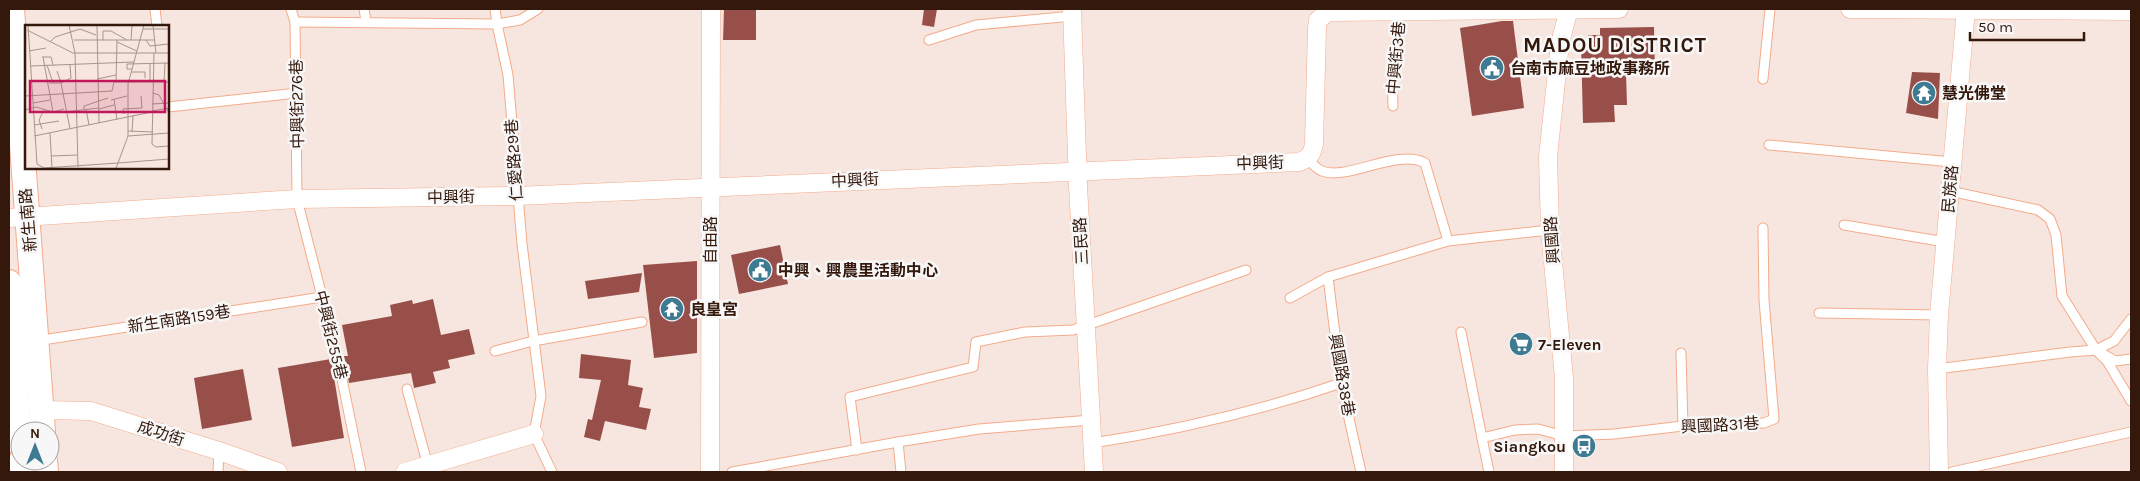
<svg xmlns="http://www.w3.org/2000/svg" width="2140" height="481" font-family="Karla,'Noto Sans TC',sans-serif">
<rect width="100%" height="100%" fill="#f6e6df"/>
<g fill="#984f4a">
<polygon points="724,9 756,9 756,40 723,40"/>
<polygon points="924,9 937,9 934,27 922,25"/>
<polygon points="1502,21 1513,21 1524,108 1472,116 1460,28"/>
<polygon points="1654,27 1655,72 1626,73 1627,105 1614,105 1615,122 1583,123 1581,43 1588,43 1588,35 1600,35 1600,28"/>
<polygon points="1912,72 1940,73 1938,119 1906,113"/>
<polygon points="780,245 788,284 739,294 731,255"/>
<polygon points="697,261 697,353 654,358 643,265"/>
<polygon points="642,273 639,292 588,299 585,281"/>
<polygon points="433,299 441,335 469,329 475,354 448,360 450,368 433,372 436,383 414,388 411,373 349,383 344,356 348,356 342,325 392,316 390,305 412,300 413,304"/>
<polygon points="581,354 631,360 628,385 643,388 639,407 651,409 646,430 605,421 600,441 584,437 588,419 592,420 601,380 579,378"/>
<polygon points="331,359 344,438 292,447 278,368"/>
<polygon points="243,369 252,420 202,429 194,378"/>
</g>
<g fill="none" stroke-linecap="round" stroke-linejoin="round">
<g stroke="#f4ab8a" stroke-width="11">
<g id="lane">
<polyline points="155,9 157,26"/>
<polyline points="291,9 295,22 297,199 337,355 361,472"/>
<polyline points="364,9 366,21"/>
<polyline points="538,9 520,20 497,24 508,75 522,244 541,396 534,434 552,472"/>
<polyline points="295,22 497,24 495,9"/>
<polyline points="929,40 976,25 1073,16"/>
<polyline points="1763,79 1770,9"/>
<polyline points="1393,106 1392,70 1400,11"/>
<polyline points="168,107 297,93"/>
<polyline points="1769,145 1952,162"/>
<path d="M1307,159C1312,163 1317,169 1322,171C1348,181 1397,148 1425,163L1448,241"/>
<polyline points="1950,191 2038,210 2050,219 2056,235 2062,296 2096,350 2107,361 2131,401"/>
<polyline points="1844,225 1945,242"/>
<polyline points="1328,277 1341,383 1361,472"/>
<polyline points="1290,298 1328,277 1448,241 1550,230"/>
<polyline points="1819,313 1939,315"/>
<polyline points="1461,332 1482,438"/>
<polyline points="36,341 322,297"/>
<polyline points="495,351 533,341 642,322"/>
<polyline points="1681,353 1683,426"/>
<polyline points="2103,354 2115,361 2131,359"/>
<polyline points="1937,369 2070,352 2096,350 2114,341 2131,319"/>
<polyline points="407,389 428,466"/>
<polyline points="898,442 901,472"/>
<path d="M1093,443C1177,430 1260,411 1341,383"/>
<polyline points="857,450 850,397 973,367 976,342 1025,332 1073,330 1246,270"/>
<polyline points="218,472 219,451"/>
<polyline points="732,472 898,442 979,429 1091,420"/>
<polyline points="1489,472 1482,438 1515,430 1538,429 1564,436 1614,434 1683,426 1764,423 1774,419 1764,300 1763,228"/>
<polyline points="1952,472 2131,432"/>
</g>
</g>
<g stroke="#f4ab8a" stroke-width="19">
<g id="street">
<polyline points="1072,9 1078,186 1094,472"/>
<polyline points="1850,9 2131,11"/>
<path d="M9,218L297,199L517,196L1299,162C1310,158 1312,154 1314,144L1317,28L1318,20L1328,12L1619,9"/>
<polyline points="42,410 91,411 219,451 278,472"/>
<polyline points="405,472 534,434"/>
<polyline points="710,472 711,9"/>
<polyline points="1564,472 1564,378 1550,230 1548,157 1560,43 1569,9"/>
<polyline points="1939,472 1937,369 1939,315 1966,9"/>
</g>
</g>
<g stroke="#f4ab8a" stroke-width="26">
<g id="secondary">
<polyline points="12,9 43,431"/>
<polyline points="9,282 20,444"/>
<polyline points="21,461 22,472"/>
<polyline points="45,461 46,472"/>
</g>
</g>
<use href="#lane" stroke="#fff" stroke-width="9"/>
<use href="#street" stroke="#fff" stroke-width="18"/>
<use href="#secondary" stroke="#fff" stroke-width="24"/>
</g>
<defs>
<g id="civic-disc" transform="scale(1.25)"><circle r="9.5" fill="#3e7a91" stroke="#f7f7f7"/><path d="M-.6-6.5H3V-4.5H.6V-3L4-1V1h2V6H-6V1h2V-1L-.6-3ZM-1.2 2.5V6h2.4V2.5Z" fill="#fff"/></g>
<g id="temple-disc" transform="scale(1.25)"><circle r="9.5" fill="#3e7a91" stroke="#f7f7f7"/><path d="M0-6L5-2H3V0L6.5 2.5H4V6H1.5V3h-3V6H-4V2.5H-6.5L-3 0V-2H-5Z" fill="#fff"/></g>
<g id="supermarket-disc" transform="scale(1.25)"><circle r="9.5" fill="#3e7a91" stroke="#f7f7f7"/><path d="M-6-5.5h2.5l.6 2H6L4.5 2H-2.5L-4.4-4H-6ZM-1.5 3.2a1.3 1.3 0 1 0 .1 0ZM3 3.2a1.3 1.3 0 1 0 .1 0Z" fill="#fff"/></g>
<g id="bus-disc" transform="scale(1.25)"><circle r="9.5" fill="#3e7a91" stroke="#f7f7f7"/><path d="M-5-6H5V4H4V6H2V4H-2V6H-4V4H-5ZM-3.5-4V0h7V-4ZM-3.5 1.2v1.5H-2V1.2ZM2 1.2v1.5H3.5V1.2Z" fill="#fff"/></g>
</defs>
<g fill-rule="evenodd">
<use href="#civic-disc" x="1492" y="68"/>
<use href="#temple-disc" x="1924" y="93"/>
<use href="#civic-disc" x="760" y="270"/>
<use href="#temple-disc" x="672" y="309"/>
<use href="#supermarket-disc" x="1521" y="344"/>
<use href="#bus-disc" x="1584" y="446"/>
</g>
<g text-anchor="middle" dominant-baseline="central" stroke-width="5" stroke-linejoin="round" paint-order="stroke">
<g font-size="16" fill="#34180b" stroke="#f7f7f7">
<text transform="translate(1396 58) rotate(-85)">中興街3巷</text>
<text transform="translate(297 104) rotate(-91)">中興街276巷</text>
<text transform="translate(514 160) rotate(-94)">仁愛路29巷</text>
<text transform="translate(1260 163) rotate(-2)">中興街</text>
<text transform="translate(855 180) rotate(-3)">中興街</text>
<text transform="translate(1950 189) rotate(-85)">民族路</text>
<text transform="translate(451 197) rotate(-1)">中興街</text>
<text transform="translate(28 220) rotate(-95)">新生南路</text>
<text transform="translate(710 240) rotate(-90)">自由路</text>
<text transform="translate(1552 240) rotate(-94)">興國路</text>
<text transform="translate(1081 241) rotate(-93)">三民路</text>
<text transform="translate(179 319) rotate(-9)">新生南路159巷</text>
<text transform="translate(331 335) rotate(76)">中興街255巷</text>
<text transform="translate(1342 375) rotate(80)">興國路38巷</text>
<text transform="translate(1720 425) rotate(-3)">興國路31巷</text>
<text transform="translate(161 433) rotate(18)">成功街</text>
</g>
<g font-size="16" font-weight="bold" fill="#34180b" stroke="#f7f7f7" text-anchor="start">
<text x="1510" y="68">台南市麻豆地政事務所</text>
<text x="1942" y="93">慧光佛堂</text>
<text x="778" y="270">中興、興農里活動中心</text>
<text x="690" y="309">良皇宮</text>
<text x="1538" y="344">7-Eleven</text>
<text x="1566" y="446" text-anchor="end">Siangkou</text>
</g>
<g font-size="21" font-weight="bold" letter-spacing="1" fill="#34180b" stroke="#f7f7f7">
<text x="1615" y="45">MADOU DISTRICT</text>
</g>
</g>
<g transform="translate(25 25)">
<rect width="144" height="144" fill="#f6e6df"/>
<path fill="none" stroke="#a8948a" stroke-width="1" d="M3,0L12,139L19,143L93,138L91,143M44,0L50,28L53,142M72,0L74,98M119,0L103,59V111L93,138L144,134M128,0L131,28M118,4H144M2,5L48,28H144M49,15H130M78,15V6H86L102,15M106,15L107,0M121,15L125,21L144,19M25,17L30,12L55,4L71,10M92,17L112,26M4,26L21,23M129,28L127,119L131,122L144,121M17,32H26L28,40M18,32L28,87M125,38V57M22,40L28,58M5,41L109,37M107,44H102V39L144,38M106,47H120V53M72,54L91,50M91,57L92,15M139,57L140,38M24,58H36L32,46M128,68L134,70L144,88M0,71L87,66L89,57H144M89,74L92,95M86,75L102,71M8,78L25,75M127,79L144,78M61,84L64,100M74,84L89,80M0,85L11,82L28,87L39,84M59,85V81L83,73M127,86L144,83M40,87L74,83M99,89L98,84L117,83L116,71M9,100L34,96M17,104L14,95L19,85M45,104L36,58L46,53L45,40M103,106L128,107M107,107L108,91M25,108L27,143M9,111L127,87M103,111L144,108M26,131L52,130"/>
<path fill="#c2185b" fill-opacity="0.15" stroke="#c2185b" stroke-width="2.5" d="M5,56H140V87H5Z"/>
<rect width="144" height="144" fill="none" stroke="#34180b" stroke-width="2.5"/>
</g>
<rect width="2140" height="481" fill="none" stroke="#34180b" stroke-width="20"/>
<g transform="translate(35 446)"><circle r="24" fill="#f7f7f7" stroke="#a99e99"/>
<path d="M0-4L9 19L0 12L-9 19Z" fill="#3e7a91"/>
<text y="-8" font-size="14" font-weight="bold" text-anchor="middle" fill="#34180b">N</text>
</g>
<path d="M1970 32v8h114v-8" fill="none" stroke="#34180b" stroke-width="2.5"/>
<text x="1978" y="32" font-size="15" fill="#34180b" stroke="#f7f7f7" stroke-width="4" paint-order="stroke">50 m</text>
</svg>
